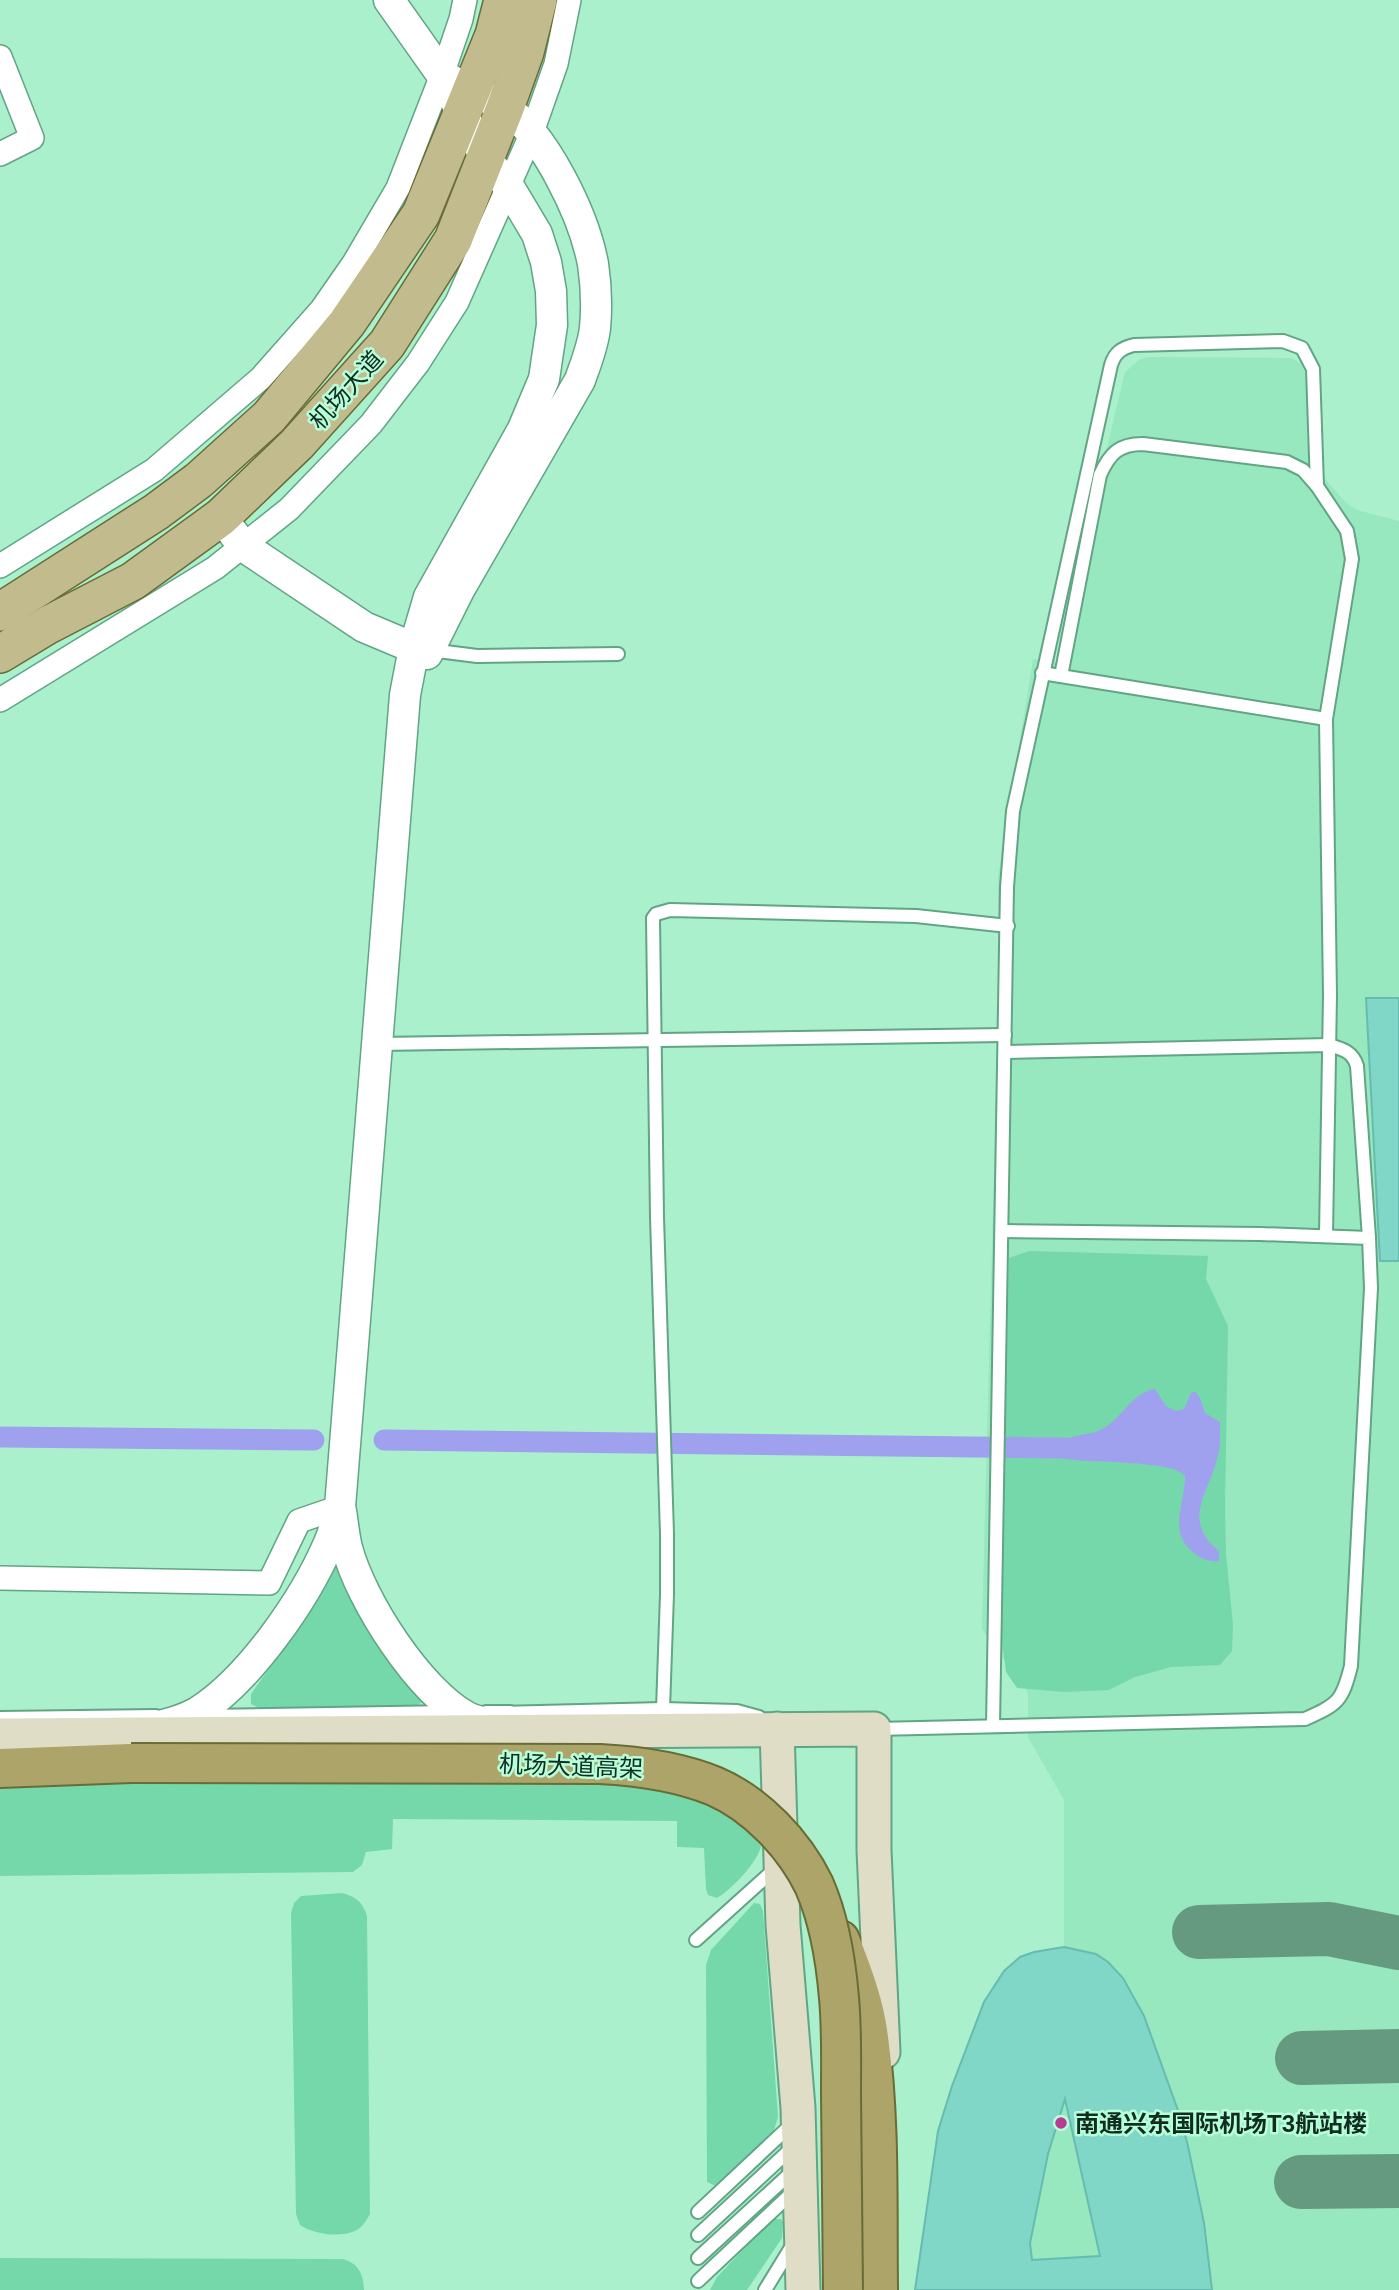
<svg xmlns="http://www.w3.org/2000/svg" width="1399" height="2290" font-family="Helvetica,'Noto Sans SC',sans-serif">
<rect width="100%" height="100%" fill="#aaf0cd"/>
<polygon fill="#97e7bf" points="1147,357 1291,358 1301,364 1307,377 1310,462 1346,503 1357,510 1399,521 1399,2290 915,2290 938,2131 952,2086 984,2002 1004,1971 1020,1957 1034,1952 1064,1946 1064,1800 1028,1737 1028,1693 982,1629 999,974 998,878 1033,659 1056,662 1125,372 1139,360"/>
<g fill="#75d8aa">
<polygon points="1029,1251 1208,1256 1206,1279 1228,1326 1225,1506 1226,1554 1233,1625 1232,1651 1220,1665 1171,1667 1135,1677 1109,1690 1064,1692 1017,1688 1006,1672 1000,1626 1009,1258"/>
<polygon points="335,1566 338,1566 424,1701 416,1706 261,1709 251,1704 251,1694 304,1620"/>
<path d="M0,1775L606,1778C660,1789 725,1798 761,1846C758,1862 731,1890 717,1898L708,1895L706,1889L704,1848L677,1847V1821L393,1819L392,1849L366,1852L362,1865L353,1872L0,1876Z"/>
<path d="M342,1893C355,1896 363,1902 367,1916L370,2214C366,2221 362,2228 355,2231C340,2238 313,2234 300,2225L296,2214L291,1913L294,1903L301,1896Z"/>
<polygon points="754,1903 760,1904 763,1911 778,2117 773,2134 718,2187 707,2182 706,1965 711,1950"/>
<polygon points="772,2219 781,2219 783,2222 782,2238 747,2290 710,2290 717,2277"/>
<path d="M0,2258L343,2259C359,2264 363,2274 364,2290H0Z"/>
</g>
<path fill="#9fa1ef" d="M1155,1389L1166,1406L1176,1411L1184,1409L1191,1393L1195,1391L1200,1398L1205,1413L1220,1422C1220,1433 1221,1445 1218,1455C1210,1493 1180,1519 1219,1551V1561C1210,1562 1201,1559 1194,1553C1167,1532 1185,1505 1185,1476C1173,1459 1086,1464 1062,1458L1058,1449C1068,1431 1086,1438 1102,1429C1122,1419 1132,1392 1155,1389Z"/>
<g fill="none" stroke-linecap="round" stroke-linejoin="round">
<g stroke="#9fa1ef" stroke-width="21">
<polyline points="0,1437 314,1440"/>
<polyline points="384,1440 1067,1448"/>
</g>
<g stroke="#669a80" stroke-width="54">
<polyline points="1199,1932 1329,1929 1399,1943"/>
<polyline points="1302,2058 1399,2056"/>
<polyline points="1301,2182 1399,2181"/>
</g>
</g>
<g fill="#80d6c7" stroke="#66bcae" stroke-width="2" fill-rule="evenodd">
<polygon points="1366,998 1399,998 1399,1261 1380,1261"/>
<path d="M1064,1947L1096,1954L1108,1962L1123,1978L1144,2016L1180,2116L1188,2146L1204,2223L1212,2290H915L938,2131L952,2086L984,2002L1004,1971L1020,1957L1034,1952ZM1065,2099L1100,2256L1032,2260L1030,2243L1048,2154Z"/>
</g>
<g fill="none" stroke-linecap="round" stroke-linejoin="round">
<g stroke="#61a584" stroke-width="16">
<g id="service">
<polyline points="430,650 477,656 618,654"/>
<polyline points="1042,673 1326,719"/>
<path d="M1061,676L1100,475C1110,453 1119,444 1143,444L1287,462L1303,470L1317,486"/>
<polyline points="378,1044 1005,1035"/>
<path d="M1005,1052L1329,1045C1343,1049 1353,1052 1357,1066L1369,1238"/>
<polyline points="663,1709 667,1594 667,1534 657,1217 653,918 656,914 670,910 916,916 1008,926"/>
<polyline points="486,1712 510,1712"/>
<polyline points="502,1713 663,1709 737,1711 759,1717"/>
<polyline points="202,1716 450,1712"/>
<polyline points="0,1718 156,1716"/>
<path d="M993,1726L1007,887L1013,811L1111,365C1115,352 1122,348 1134,345L1283,341L1302,348L1313,369L1317,486L1347,531L1352,559L1326,719L1330,995L1326,1235"/>
<path d="M876,1729L1305,1719C1338,1704 1342,1702 1351,1666L1371,1288L1369,1238L1260,1234L1002,1231"/>
<polyline points="696,1940 776,1868"/>
<polyline points="698,2212 792,2124"/>
<polyline points="698,2235 793,2147"/>
<polyline points="698,2258 794,2170"/>
<polyline points="698,2281 795,2190"/>
<polyline points="765,2290 792,2246"/>
</g>
</g>
<g stroke="#61a584" stroke-width="26">
<g id="minor">
<polyline points="0,57 32,138 0,154"/>
<polyline points="0,566 154,470 261,378 322,309 354,263 398,188 442,75 461,19 465,0"/>
<polyline points="0,700 215,568 289,509 371,424 418,363 457,302 531,135 556,64 569,0"/>
<polyline points="0,1578 269,1583 299,1521 340,1507"/>
</g>
</g>
<g stroke="#61a584" stroke-width="33">
<g id="tertiary">
<polyline points="221,517 243,546 364,627 414,648"/>
<path d="M427,654L459,590L580,380C586,363 593,346 595,328C597,307 596,284 593,264C584,216 545,134 504,107C487,97 468,89 451,80"/>
<path d="M341,1511C343,1523 344,1536 347,1548C361,1601 419,1691 467,1717C477,1722 492,1724 503,1728"/>
<path d="M147,1729C164,1725 182,1721 198,1712C250,1679 305,1599 329,1543C334,1532 337,1519 340,1507L405,695L414,648L429,597L523,429L544,379L552,325L551,291L546,262L537,234L509,187L486,159L442,75L389,0"/>
</g>
</g>
<g stroke="#61a584" stroke-width="37">
<g id="secondary">
<polyline points="777,1729 783,1925 798,2108 803,2290"/>
<polyline points="0,1735 874,1729 874,1850 883,2052"/>
</g>
</g>
<g stroke="#686c36" stroke-width="40">
<g id="primary">
<polyline points="0,612 156,512 199,480 269,417 347,323 421,214 494,35 503,0"/>
<polyline points="0,654 48,625 133,581 221,517 297,444 387,344 453,240 505,108 525,52 538,0"/>
</g>
</g>
<g stroke="#686c36" stroke-width="42">
<g id="trunk">
<polyline points="0,1768 131,1763"/>
<path d="M840,1940C852,1971 865,2004 869,2038C880,2121 877,2206 878,2290"/>
</g>
</g>
<use href="#service" stroke="#fff" stroke-width="12"/>
<use href="#minor" stroke="#fff" stroke-width="23"/>
<use href="#tertiary" stroke="#fff" stroke-width="30"/>
<use href="#secondary" stroke="#e0ddc6" stroke-width="33"/>
<use href="#primary" stroke="#c1bb8e" stroke-width="37"/>
<use href="#trunk" stroke="#aca468" stroke-width="38"/>
<g stroke="#686c36" stroke-width="42" stroke-linecap="butt">
<path id="trunk-bridge" d="M131,1763L600,1764C639,1766 677,1771 714,1786C756,1804 794,1844 814,1885C829,1919 836,1962 839,1998C842,2030 841,2062 841,2094C842,2159 842,2225 843,2290"/>
</g>
<use href="#trunk-bridge" stroke="#aca468" stroke-width="38"/>
</g>
<circle fill="#b63d91" stroke="#b7feda" stroke-width="2.5" cx="1061" cy="2123" r="7"/>
<g text-anchor="middle" dominant-baseline="central" stroke-width="5" stroke-linejoin="round" paint-order="stroke">
<g font-size="24" fill="#102d20" stroke="#b7feda">
<text transform="translate(346 390) rotate(-48)">机场大道</text>
<text transform="translate(571 1766) rotate(2)">机场大道高架</text>
</g>
<g font-size="24" font-weight="bold" fill="#102d20" stroke="#b7feda" text-anchor="start">
<text x="1075" y="2123">南通兴东国际机场T3航站楼</text>
</g>
</g>
</svg>
